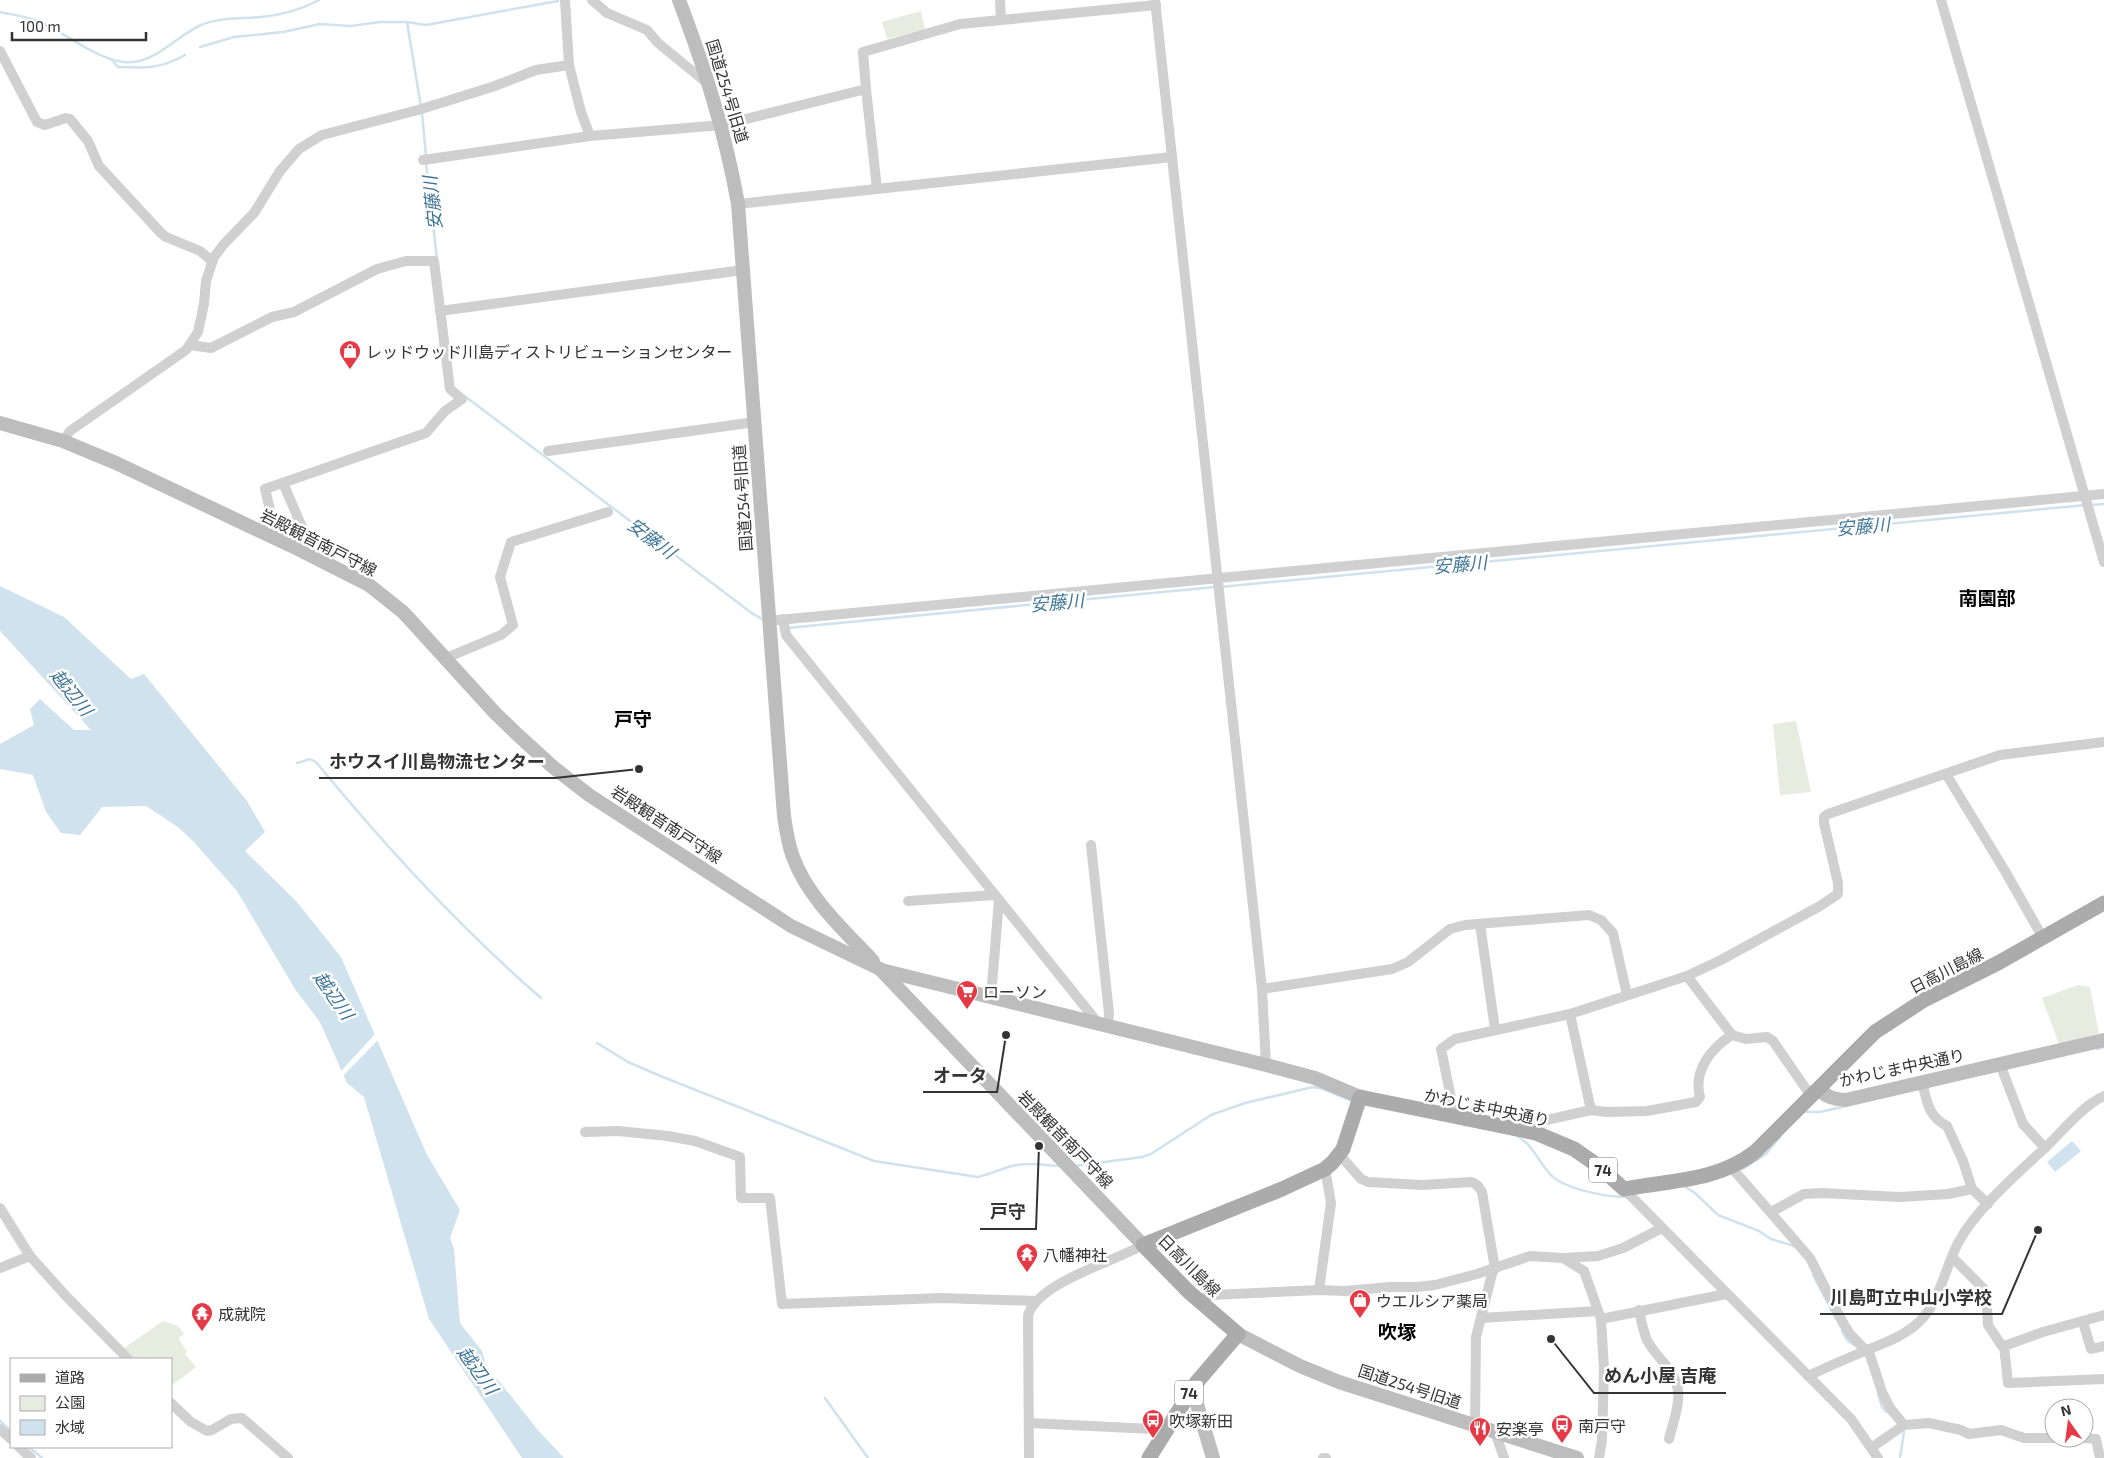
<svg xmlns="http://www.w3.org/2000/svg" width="2104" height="1458" font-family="'Exo 2','Noto Sans JP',sans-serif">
<rect width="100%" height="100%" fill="#fff"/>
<g fill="#e6ecdf">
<polygon points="921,11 925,29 887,39 882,22"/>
<polygon points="1796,721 1811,792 1780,795 1773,724"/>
<polygon points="2078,985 2090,987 2099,1034 2059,1044 2042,998"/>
<polygon points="163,1321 178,1326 184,1334 178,1338 187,1352 185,1354 196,1367 171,1386 171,1359 132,1359 123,1349"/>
</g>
<g fill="#cfe2ee">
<polygon points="0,586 64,617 131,679 144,674 247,801 265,832 245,851 296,901 341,957 427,1155 460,1210 450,1238 454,1249 460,1323 482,1351 488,1372 499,1381 537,1429 564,1458 522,1458 429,1319 364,1097 347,1083 320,1022 295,989 237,891 193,841 178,827 146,806 102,807 80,835 61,833 46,812 33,775 0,769 0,744 34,725 30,709 40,699 74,730 91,730 0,631"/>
<polygon points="2072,1141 2081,1151 2055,1172 2047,1162"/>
</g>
<polygon fill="#fff" points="376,1033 379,1039 342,1077 340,1072"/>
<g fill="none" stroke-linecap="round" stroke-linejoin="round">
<g stroke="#cfe2ee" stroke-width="2.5">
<path d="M0,12C12,15 26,16 37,21C66,32 91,57 123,62C153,66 176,36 201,25C220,17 241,19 261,17C282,15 301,10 319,0"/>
<polyline points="407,22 421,107"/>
<polyline points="200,47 234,37 283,32 320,24 351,26 380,22 407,22 426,25 558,1"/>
<path d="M111,59L118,67C146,68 160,69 185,55"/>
<polyline points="422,113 426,157"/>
<polyline points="426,162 437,259"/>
<polyline points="466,397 753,614 764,620"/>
<polyline points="2091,505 2104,504"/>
<polyline points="1220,587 2086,505"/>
<polyline points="787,628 1215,587"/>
<path d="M297,763L310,759L316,762C385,846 459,927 541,998"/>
<path d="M597,1043L628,1062L663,1077L874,1161L978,1177C991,1174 1001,1169 1012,1166C1028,1162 1044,1165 1060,1166"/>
<polyline points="2097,1049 2104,1047"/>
<polyline points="1805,1112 1820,1112 1846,1106"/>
<path d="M1517,1136C1533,1145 1538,1161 1550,1174C1563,1189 1607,1197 1626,1197"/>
<polyline points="1075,1166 1142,1157 1151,1154 1211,1115 1245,1103 1313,1087 1323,1089 1353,1101"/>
<polyline points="1743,1169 1766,1154 1780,1137"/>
<polyline points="1684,1186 1695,1193 1718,1215 1759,1231 1771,1239 1794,1246"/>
<polyline points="1813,1275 1836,1319"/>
<polyline points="1842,1331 1847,1340 1854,1345"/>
<polyline points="1878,1394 1882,1407 1887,1412"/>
<polyline points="825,1398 868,1458"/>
<polyline points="0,1421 11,1431"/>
<polyline points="29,1447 42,1458"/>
<polyline points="1900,1458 1904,1432 1902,1429"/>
</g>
<g stroke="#d0d0d0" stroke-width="10">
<polyline points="565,0 569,65 581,112 590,136"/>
<polyline points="592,0 607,13 647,30 658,43 707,83"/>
<polyline points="1000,0 1001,20"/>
<polyline points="1155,0 1262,989 1266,1065"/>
<polyline points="1941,0 2104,562"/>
<polyline points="0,51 37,122 45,125 66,118 70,119 88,141 99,166 161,233 166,237 200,251 212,261"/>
<polyline points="866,89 877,189"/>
<polyline points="423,160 590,136 722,125 866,89 863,52 960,24 1156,5"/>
<polyline points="738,204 1172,157"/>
<polyline points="440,311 743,270"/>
<polyline points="190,345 211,348 272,317 294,312 377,269 406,261 434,261 450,389 462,399 445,411 426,433 265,489 271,514 261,532"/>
<polyline points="63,441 70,431 186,350 198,332 204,304 206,281 214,257 224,244 254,213 280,171 299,149 322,135 418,110 492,87 536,70 569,65"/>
<polyline points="548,451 755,422"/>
<polyline points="283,483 305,534 298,549"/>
<polyline points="783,619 786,635 1098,1023"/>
<polyline points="768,621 2104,494"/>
<polyline points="446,658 501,635 513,625 500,577 511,542 608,512"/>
<polyline points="1946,774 2005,871 2043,938"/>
<polyline points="1091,845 1109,1013 1108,1026"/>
<polyline points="908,901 995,895"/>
<polyline points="1480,924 1495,1029"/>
<polyline points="1687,976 1732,1035"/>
<polyline points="1262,989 1392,969 1408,962 1450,929 1465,925 1589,915 1601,920 1613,933 1627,995"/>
<polyline points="991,997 999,900"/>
<polyline points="1570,1014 1591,1110"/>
<polyline points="2000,1064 2023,1124 2045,1148"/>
<path d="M1922,1082C1927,1102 1928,1116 1947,1126L1963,1161L1972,1189L1988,1204"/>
<polyline points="1453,1117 1454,1112 1441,1049 1455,1039 1570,1014 1687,976 1721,960 1820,906 1838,894 1838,883 1824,823 1824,817 1828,814 2000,755 2104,742"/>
<path d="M1519,1129L1524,1125L1591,1110L1607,1112L1647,1111L1696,1102L1700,1097C1693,1071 1711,1048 1732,1035L1746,1039L1767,1037L1773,1041L1811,1096"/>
<polyline points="585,1132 618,1131 668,1136 695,1141 740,1157 741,1198 770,1198 782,1304 941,1298 1036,1301"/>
<polyline points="1339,1154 1361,1179 1368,1182 1422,1185 1472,1182 1478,1186 1482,1192 1495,1269"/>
<polyline points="1731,1167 1810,1258 1843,1323 1850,1334 1870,1355 1882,1392 1890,1408 1904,1425 1929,1423 1961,1430 1969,1434 2001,1430 2024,1438 2054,1438"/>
<polyline points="1624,1189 1851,1419 1878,1458"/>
<polyline points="0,1208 30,1256 66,1296 128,1359"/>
<polyline points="1771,1212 1804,1194 1822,1193 1900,1197 1948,1194 1972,1189"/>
<polyline points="1952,1257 1986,1291 1988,1325 2002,1346 2004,1346 2008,1383 2104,1379"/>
<polyline points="1563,1258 1598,1256 1623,1248 1662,1228"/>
<polyline points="0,1268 30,1256"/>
<polyline points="1319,1290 1331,1203 1325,1169"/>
<polyline points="1199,1300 1212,1295 1319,1290 1345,1291 1390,1287 1416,1287 1435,1285 1477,1274 1530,1256 1563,1258 1584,1271 1601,1319 1604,1369 1602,1440 1599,1458"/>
<path d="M1639,1310C1641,1320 1643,1331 1647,1340C1659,1363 1681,1372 1678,1401C1677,1413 1672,1427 1669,1439"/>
<polyline points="1481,1318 1598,1311"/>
<polyline points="1601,1319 1726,1294"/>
<polyline points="2083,1322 2091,1349 2104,1346"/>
<polyline points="2004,1346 2043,1332 2104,1315"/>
<path d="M1808,1376C1825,1368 1843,1360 1860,1353C1881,1344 1904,1337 1920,1321C1940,1301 1945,1268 1958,1243C1978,1206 2020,1172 2050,1143C2065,1128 2085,1104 2104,1096"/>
<polyline points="171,1403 191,1422 207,1431 212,1430 231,1419 242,1418 288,1458"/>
<polyline points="1030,1423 1152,1429 1164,1433"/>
<polyline points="1475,1426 1476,1337 1493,1270"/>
<polyline points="0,1429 11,1439"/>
<polyline points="1495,1432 1504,1458"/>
<polyline points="2084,1438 2096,1439 2100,1458"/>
<polyline points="19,1447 31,1458"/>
<polyline points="1871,1448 1904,1425"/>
<path d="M1029,1458L1028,1315C1039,1282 1113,1262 1143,1245"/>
<polyline points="1323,1458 1326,1458"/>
</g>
<g stroke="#bdbdbd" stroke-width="14">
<path d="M679,0C705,69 725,131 738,204L784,816C786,830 788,844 793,857C808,898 844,930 873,961"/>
<polyline points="0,423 63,441 116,463 298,549 369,585 403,612 496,714 519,736 553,767 589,795 791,926 880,969 1143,1245"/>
<polyline points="881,970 1266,1065 1315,1078 1360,1097"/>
<path d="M1820,1089C1826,1098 1835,1099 1846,1100L2104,1040"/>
<polyline points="1238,1334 1300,1366 1339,1382 1577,1458"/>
<polyline points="1189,1393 1197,1404 1213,1458"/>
</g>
<path stroke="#ababab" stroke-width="15" d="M1149,1458L1196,1383L1238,1334L1189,1292L1143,1245L1282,1189L1325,1169L1333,1162L1343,1149L1360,1097L1536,1133L1574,1149L1597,1165L1624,1189C1671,1180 1716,1182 1755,1152L1875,1032L1924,1000L1998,963L2104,903"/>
</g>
<defs>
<g id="shop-pin" transform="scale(1.125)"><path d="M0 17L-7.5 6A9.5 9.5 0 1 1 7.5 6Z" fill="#e63946" stroke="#fff"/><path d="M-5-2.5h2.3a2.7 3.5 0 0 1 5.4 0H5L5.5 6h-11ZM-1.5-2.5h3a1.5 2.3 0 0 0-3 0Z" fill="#fff"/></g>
<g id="supermarket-pin" transform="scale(1.125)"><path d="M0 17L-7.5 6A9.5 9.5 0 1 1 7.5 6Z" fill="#e63946" stroke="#fff"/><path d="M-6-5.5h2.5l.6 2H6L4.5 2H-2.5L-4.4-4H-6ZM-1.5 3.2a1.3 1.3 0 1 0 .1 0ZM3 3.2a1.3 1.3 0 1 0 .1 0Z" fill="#fff"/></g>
<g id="temple-pin" transform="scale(1.125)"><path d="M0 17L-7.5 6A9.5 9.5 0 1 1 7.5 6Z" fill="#e63946" stroke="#fff"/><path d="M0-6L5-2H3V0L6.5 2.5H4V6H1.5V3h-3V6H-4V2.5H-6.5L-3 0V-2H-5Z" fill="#fff"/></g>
<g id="bus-pin" transform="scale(1.125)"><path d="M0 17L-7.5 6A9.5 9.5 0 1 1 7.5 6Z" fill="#e63946" stroke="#fff"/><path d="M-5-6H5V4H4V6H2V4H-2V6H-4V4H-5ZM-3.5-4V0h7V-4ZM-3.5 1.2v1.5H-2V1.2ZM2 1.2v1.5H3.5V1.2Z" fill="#fff"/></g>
<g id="restaurant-pin" transform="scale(1.125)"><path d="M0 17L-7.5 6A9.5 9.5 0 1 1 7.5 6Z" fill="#e63946" stroke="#fff"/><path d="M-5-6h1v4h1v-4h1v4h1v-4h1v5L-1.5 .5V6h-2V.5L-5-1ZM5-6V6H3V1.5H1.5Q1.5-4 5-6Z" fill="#fff"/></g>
</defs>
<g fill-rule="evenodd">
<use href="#shop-pin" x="350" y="351"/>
<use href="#supermarket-pin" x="967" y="991"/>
<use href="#temple-pin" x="1027" y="1254"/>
<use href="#shop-pin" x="1360" y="1300"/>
<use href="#temple-pin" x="202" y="1313"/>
<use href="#bus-pin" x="1153" y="1420"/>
<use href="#bus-pin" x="1562" y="1425"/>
<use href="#restaurant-pin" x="1480" y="1428"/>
</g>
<g text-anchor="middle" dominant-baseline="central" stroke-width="5" stroke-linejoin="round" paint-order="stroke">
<g fill="#fff" stroke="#707070" stroke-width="1">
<rect x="1589" y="1157.5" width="28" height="25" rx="4"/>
<rect x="1175" y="1380.5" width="28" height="25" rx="4"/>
</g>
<g font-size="15" font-weight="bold" fill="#333">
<text x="1603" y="1170">74</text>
<text x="1189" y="1393">74</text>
</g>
<g font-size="16" fill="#333" stroke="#fff">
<text transform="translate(728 91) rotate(73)">国道254号旧道</text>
<text transform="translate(742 498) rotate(-94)">国道254号旧道</text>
<text transform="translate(319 542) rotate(27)">岩殿観音南戸守線</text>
<text transform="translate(667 824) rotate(33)">岩殿観音南戸守線</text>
<text transform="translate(1946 970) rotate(-27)">日高川島線</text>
<text transform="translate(1902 1067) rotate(-12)">かわじま中央通り</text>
<text transform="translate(1487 1107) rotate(12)">かわじま中央通り</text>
<text transform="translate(1066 1139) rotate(46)">岩殿観音南戸守線</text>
<text transform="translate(1190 1265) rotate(45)">日高川島線</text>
<text transform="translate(1410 1386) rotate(18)">国道254号旧道</text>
</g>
<g font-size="16" fill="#333" stroke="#fff" text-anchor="start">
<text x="366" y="351">レッドウッド川島ディストリビューションセンター</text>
<text x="983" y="991">ローソン</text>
<text x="1043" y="1254">八幡神社</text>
<text x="1376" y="1300">ウエルシア薬局</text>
<text x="218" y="1313">成就院</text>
<text x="1169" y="1420">吹塚新田</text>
<text x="1578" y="1425">南戸守</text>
<text x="1496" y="1428">安楽亭</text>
</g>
<g font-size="18" font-style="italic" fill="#3f7597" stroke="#fff">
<text transform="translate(432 203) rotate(-96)">安藤川</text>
<text transform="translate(1863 526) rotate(-5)">安藤川</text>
<text transform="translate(652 538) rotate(37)">安藤川</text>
<text transform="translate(1460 564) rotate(-5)">安藤川</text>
<text transform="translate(1057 602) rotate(-5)">安藤川</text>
<text transform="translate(72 692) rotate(51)">越辺川</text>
<text transform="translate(334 995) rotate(55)">越辺川</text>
<text transform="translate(478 1370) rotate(54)">越辺川</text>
</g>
<g font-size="19" font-weight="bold" fill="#000" stroke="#fff">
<text x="1987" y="597">南園部</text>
<text x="633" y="718">戸守</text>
<text x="1397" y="1331">吹塚</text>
</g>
</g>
<path fill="none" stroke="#333" stroke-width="2" d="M639 769L555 778H319M1006 1035L997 1092H923M1039 1146L1036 1229H980M2038 1230L2002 1314H1820M1551 1339L1594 1393H1726"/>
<g fill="#333" stroke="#fff" stroke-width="2">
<circle cx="639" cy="769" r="5"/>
<circle cx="1006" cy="1035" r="5"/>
<circle cx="1039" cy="1146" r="5"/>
<circle cx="2038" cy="1230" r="5"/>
<circle cx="1551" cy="1339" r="5"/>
</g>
<g font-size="18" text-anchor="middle" font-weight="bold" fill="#333" stroke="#fff" stroke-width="5" stroke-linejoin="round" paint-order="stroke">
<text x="437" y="768">ホウスイ川島物流センター</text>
<text x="960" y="1082">オータ</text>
<text x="1008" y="1218">戸守</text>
<text x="1911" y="1304">川島町立中山小学校</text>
<text x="1660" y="1382">めん小屋 吉庵</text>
</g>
<rect x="10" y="1358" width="162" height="90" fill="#ffffff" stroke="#adadad"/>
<rect x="20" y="1374" width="25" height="8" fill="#ababab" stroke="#adadad"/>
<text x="55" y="1383" font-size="15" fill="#333333">道路</text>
<rect x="20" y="1396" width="25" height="15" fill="#e6ecdf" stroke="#adadad"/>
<text x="55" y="1408" font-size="15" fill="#333333">公園</text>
<rect x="20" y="1420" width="25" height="15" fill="#cfe2ee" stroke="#adadad"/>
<text x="55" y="1433" font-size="15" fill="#333333">水域</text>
<g transform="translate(2069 1423) rotate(346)"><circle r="24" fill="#ffffff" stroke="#adadad"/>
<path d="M0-4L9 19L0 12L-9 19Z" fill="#e63946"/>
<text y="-8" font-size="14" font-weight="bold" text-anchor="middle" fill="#333333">N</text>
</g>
<path d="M12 32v8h134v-8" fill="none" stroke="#333333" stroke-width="2.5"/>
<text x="20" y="32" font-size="15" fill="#333333" stroke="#ffffff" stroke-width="4" paint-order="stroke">100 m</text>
</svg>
